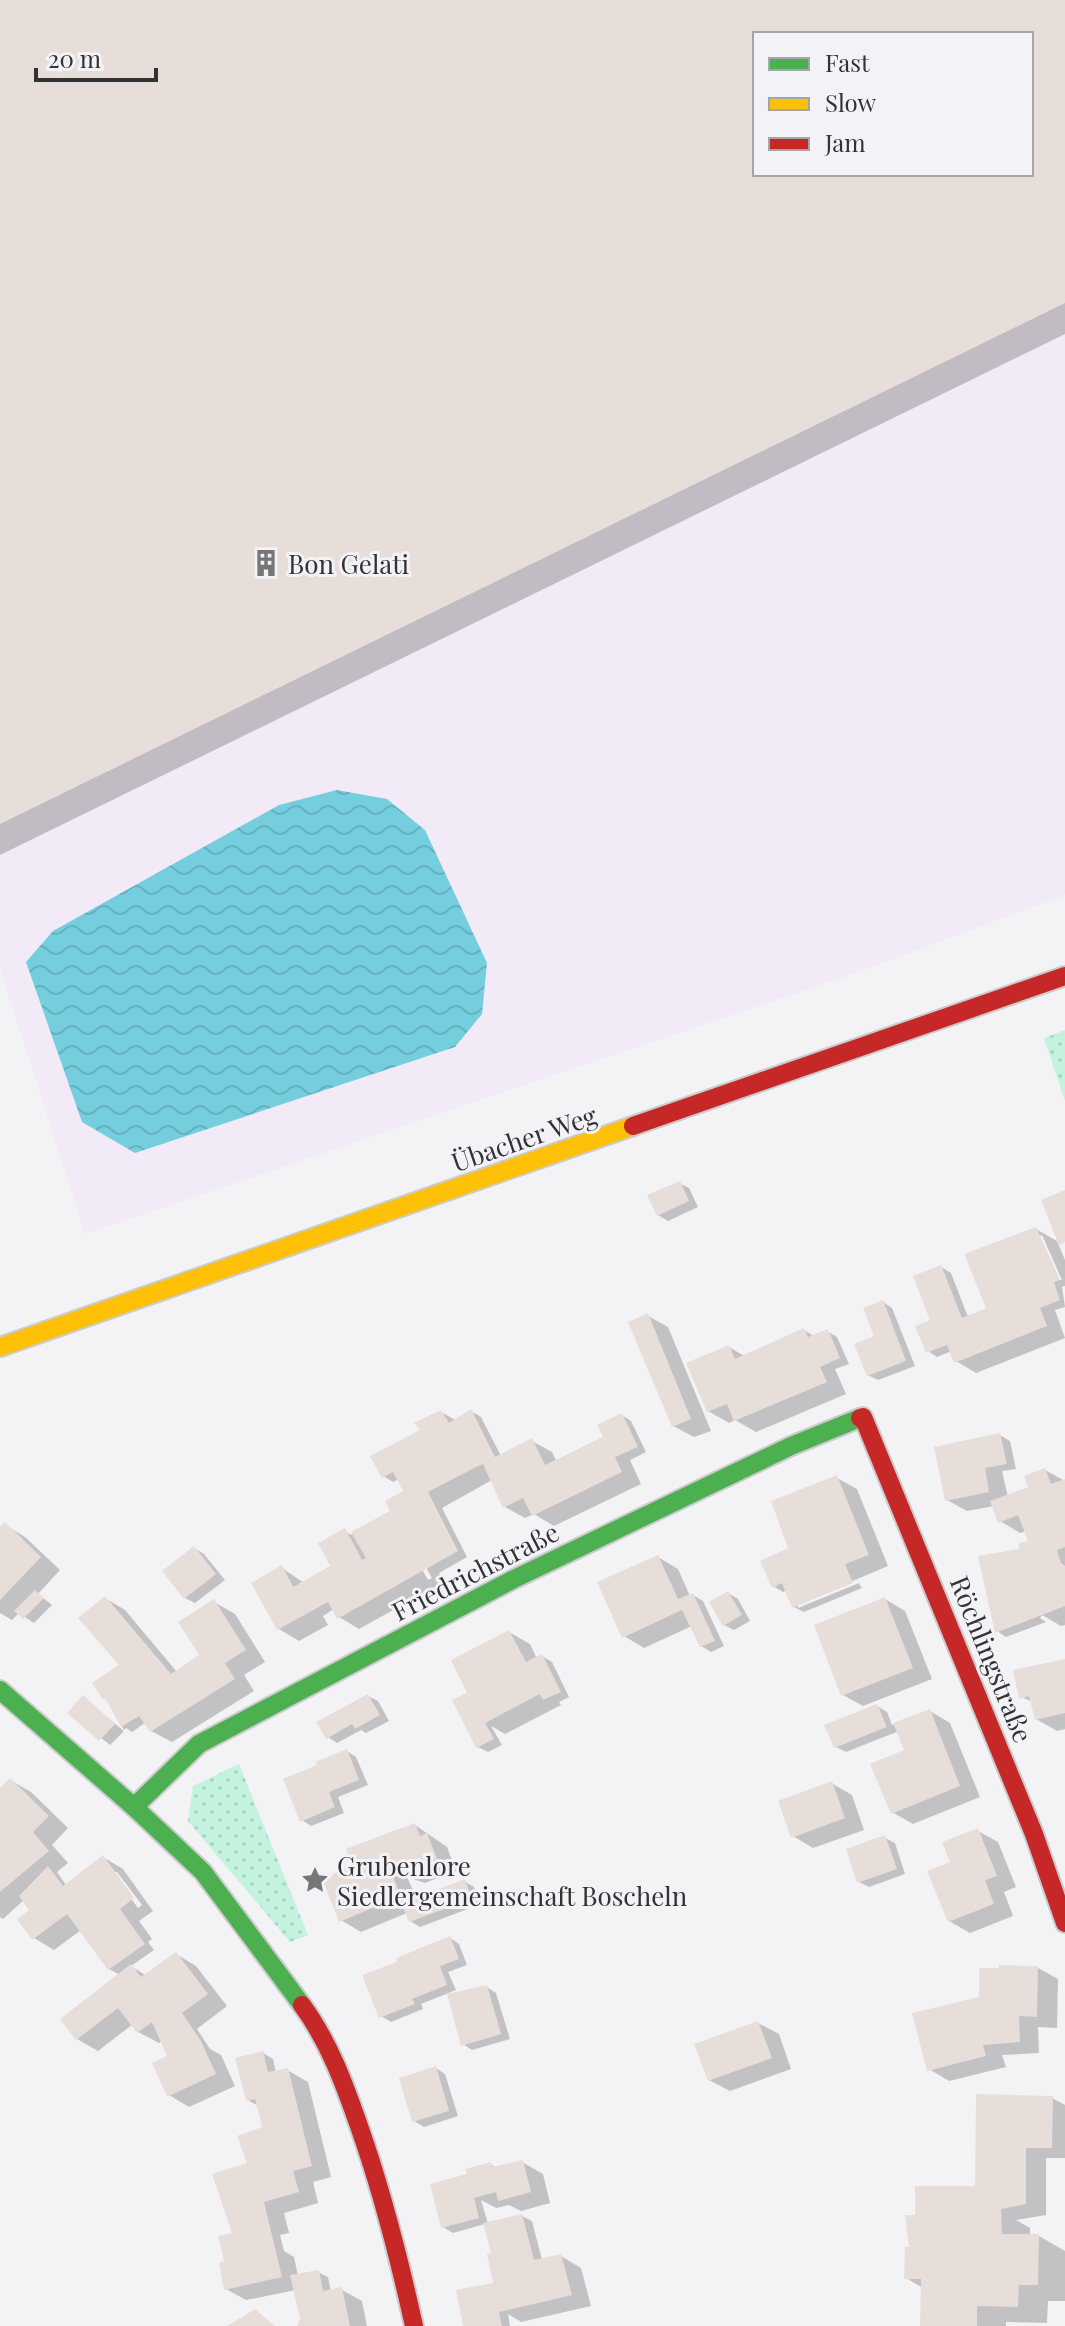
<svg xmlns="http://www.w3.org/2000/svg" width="1065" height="2326" font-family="'Playfair Display',serif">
<defs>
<pattern id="green-dots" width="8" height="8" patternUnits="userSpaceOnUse" patternTransform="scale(2)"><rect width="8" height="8" fill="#c3f2de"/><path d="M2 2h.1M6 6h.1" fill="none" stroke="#a8d0bf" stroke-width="1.8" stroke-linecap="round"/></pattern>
<pattern id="water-waves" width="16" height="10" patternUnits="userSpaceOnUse" patternTransform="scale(2)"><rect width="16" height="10" fill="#74cede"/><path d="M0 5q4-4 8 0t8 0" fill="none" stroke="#65b1bf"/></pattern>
</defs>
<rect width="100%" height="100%" fill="#f3f3f6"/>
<path fill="#f2eaf6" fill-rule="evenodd" d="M0,0H1065V895L853,974L85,1234L0,969ZM755,34H1031V174H755Z"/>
<g fill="url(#green-dots)">
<polygon points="1065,1030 1065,1101 1044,1038"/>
<polygon points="239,1764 308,1935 290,1942 188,1821 193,1786"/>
</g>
<polygon fill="url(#water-waves)" points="337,790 387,799 425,830 487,963 482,1014 455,1047 135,1153 82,1122 26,962 53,931 279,805"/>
<g fill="#0003" fill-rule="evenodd">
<path d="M0,0H1065V334L0,855ZM755,34H1031V174H755Z"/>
<polygon points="679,1183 689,1188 698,1207 668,1221 658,1215"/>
<path d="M1036,1229L1057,1241L1065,1260V1286L1062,1287L1065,1307L1055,1310L1065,1338L976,1373L956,1361L952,1351L937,1357L928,1351L941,1267L951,1273L968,1317L988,1310ZM1042,1235L1062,1280H1058L1038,1237Z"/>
<polygon points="883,1302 892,1308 915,1366 878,1380 868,1375"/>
<polygon points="648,1316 668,1327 711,1431 694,1437 673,1426"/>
<polygon points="804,1330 815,1337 827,1331 837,1337 849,1364 835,1369 846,1394 756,1432 735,1420 729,1423 708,1411 729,1347 746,1357"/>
<path d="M471,1411L481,1417L501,1456L532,1441L552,1452L557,1462L607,1438L622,1415L631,1421L646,1452L630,1460L641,1484L554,1526L534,1514L525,1518L505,1507L492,1480L442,1508L467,1557L439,1573L444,1582L359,1629L339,1617L334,1609L323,1616L328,1625L299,1641L279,1629L282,1568L304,1583L333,1566L345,1531L351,1535L393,1512L408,1496L399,1479L393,1482L383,1476L422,1431L441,1412L457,1421ZM413,1553H418L432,1578L428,1580Z"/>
<polygon points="1000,1435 1010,1441 1016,1469 1002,1471 1008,1497 1031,1488 1045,1470 1065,1481 1065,1625 1061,1626 1042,1615 1040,1618 1046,1622 1006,1637 997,1631 1021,1551 1031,1542 1026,1531 1020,1533 1000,1521 994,1506 967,1511 947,1500"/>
<polygon points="837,1478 857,1489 888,1566 798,1604 798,1608 859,1583 862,1588 804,1612 794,1607 787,1590 783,1592 773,1586 791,1549"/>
<polygon points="5,1525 25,1537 60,1570 38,1594 52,1605 34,1623 19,1613 12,1620 0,1613 0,1530"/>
<polygon points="194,1548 204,1554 225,1580 195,1603 185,1598"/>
<polygon points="658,1557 678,1569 690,1596 693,1595 703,1601 724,1646 711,1652 701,1646 692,1626 644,1648 624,1636"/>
<polygon points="728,1593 738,1599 750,1621 734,1630 724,1625"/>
<polygon points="105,1598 125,1610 177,1672 202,1656 214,1602 235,1614 265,1662 244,1675 254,1691 172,1742 151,1731 146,1722 132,1732 126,1728 124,1730 109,1701 104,1698 121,1666"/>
<polygon points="885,1599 905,1611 932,1679 863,1706 843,1695"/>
<polygon points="509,1632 530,1644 537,1659 542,1656 552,1662 569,1697 559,1702 561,1705 505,1734 491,1726 502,1745 488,1752 478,1747 467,1695"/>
<polygon points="1065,1661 1065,1729 1057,1731 1036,1719 1033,1702 1021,1697"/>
<polygon points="368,1696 378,1701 389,1721 366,1733 361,1730 337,1743 328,1737"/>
<polygon points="83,1698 124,1731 110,1745 70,1713"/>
<polygon points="877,1706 887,1712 892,1725 930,1711 950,1723 980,1797 913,1824 892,1812 907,1751 899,1731 846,1752 836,1747"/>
<polygon points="347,1751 356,1757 368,1785 338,1797 344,1813 311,1826 302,1820"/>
<path d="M10,1780L31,1792L68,1828L52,1845L68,1863L57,1872L66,1885L103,1857L123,1869L153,1911L139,1921L152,1939L148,1942L154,1950L131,1966L147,1976L176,1954L196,1966L227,2006L197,2029L210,2049L221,2055L235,2086L189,2107L169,2095L170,2057L162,2041L159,2043L138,2032L133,2024L98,2051L77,2039L63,2019L120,1975L109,1969L81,1930L54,1950L34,1938L32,1910L24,1900L3,1919L0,1917V1791ZM112,1872H117L142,1905L138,1908Z"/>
<polygon points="831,1783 852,1795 864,1830 813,1848 793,1836"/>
<polygon points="415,1825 447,1847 456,1871 425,1883 407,1877 417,1899 464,1881 474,1887 481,1904 420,1927 410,1921 407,1913 361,1932 341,1920 355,1867"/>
<polygon points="978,1831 998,1842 1016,1887 1004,1892 1013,1916 970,1933 949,1921 952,1863"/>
<polygon points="885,1838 895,1843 905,1874 869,1887 859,1882"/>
<polygon points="450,1938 459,1944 467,1965 448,1972 456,1990 421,2004 423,2009 391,2022 381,2016"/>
<polygon points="1038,1968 1058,1979 1057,2028 1038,2027 1039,2053 1002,2055 1006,2067 949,2081 929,2069 981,1998"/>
<polygon points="487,1987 496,1993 510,2039 472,2050 463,2044"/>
<polygon points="758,2023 779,2034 791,2069 730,2091 709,2080"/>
<polygon points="263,2053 273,2059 276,2073 287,2070 308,2082 331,2177 313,2182 318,2203 284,2213 289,2233 280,2235 284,2251 294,2257 298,2276 318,2272 328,2277 331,2292 342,2290 362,2301 367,2326 299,2326 302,2318 296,2290 246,2300 226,2289 249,2164 264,2128 258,2106 248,2100"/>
<polygon points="436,2068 445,2074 458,2116 424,2127 414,2121"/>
<polygon points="1052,2098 1065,2105 1065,2158 1046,2158 1046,2215 1016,2220 1030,2228 1030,2236 1039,2236 1065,2251 1065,2301 1048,2301 1047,2323 1006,2322 1006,2326 922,2326 923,2288 906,2278 917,2217 977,2188"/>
<polygon points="522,2162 543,2174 550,2203 521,2211 509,2205 496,2208 481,2200 488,2224 522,2216 532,2221 542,2260 561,2256 581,2268 591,2306 521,2322 508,2314 510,2326 465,2326 495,2284 494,2254 485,2224 453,2233 443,2227 466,2176 490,2164 497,2168"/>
</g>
<g fill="#e7deda" fill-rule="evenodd">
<path d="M0,0H1065V303L0,824ZM755,34H1031V174H755Z"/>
<polygon points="680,1181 689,1201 657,1216 647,1195"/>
<polygon points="1065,1190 1065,1242 1059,1245 1041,1200"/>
<polygon points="1036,1227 1060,1280 1054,1282 1060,1300 1040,1308 1047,1326 954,1363 947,1345 926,1353 915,1326 930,1320 913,1276 941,1265 962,1318 986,1308 964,1254"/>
<polygon points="883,1300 906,1361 867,1376 854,1344 874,1336 863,1308"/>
<polygon points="648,1313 691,1419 672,1427 628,1322"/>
<polygon points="804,1328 808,1337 828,1329 840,1358 820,1367 827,1382 734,1421 727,1404 707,1412 686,1363 729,1345 735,1359"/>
<polygon points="471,1409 495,1457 532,1438 545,1465 603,1437 597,1425 622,1413 638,1447 615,1457 622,1472 532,1516 523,1498 503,1508 483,1464 476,1467 428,1492 458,1551 337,1619 328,1602 277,1630 251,1583 282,1565 293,1587 330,1566 318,1543 345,1528 362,1560 366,1558 351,1532 390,1511 385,1501 403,1491 393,1472 382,1478 370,1456 420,1430 414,1423 441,1410 449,1423"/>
<polygon points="1000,1433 1007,1464 985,1468 989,1492 945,1501 934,1447"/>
<polygon points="1045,1468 1051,1484 1065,1479 1065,1547 1057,1550 1061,1563 1065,1566 1065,1606 995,1633 978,1556 1019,1549 1019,1543 1028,1541 1018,1515 998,1523 990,1501 1028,1487 1024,1476"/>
<polygon points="837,1475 869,1555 845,1564 853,1583 792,1608 782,1583 772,1588 760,1561 788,1548 771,1501"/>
<polygon points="5,1522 41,1557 0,1600 0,1527"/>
<polygon points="194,1546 216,1574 184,1599 162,1571"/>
<polygon points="658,1555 678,1599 693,1593 715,1641 700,1647 682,1610 622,1638 597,1582"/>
<polygon points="35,1590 44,1598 23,1619 14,1611"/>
<polygon points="728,1591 742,1615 723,1626 709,1602"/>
<polygon points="105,1596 171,1674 199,1655 178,1622 214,1599 246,1650 225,1663 235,1679 150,1732 139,1716 121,1727 105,1698 103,1700 92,1683 119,1665 78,1618"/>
<polygon points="885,1597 913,1668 841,1696 814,1625"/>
<polygon points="509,1630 526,1662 542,1654 561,1692 543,1700 540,1694 485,1723 494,1739 476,1748 452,1700 467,1693 451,1660"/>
<polygon points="1065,1659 1065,1713 1035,1720 1029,1696 1019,1699 1013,1670"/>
<polygon points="368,1694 380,1715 355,1729 352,1724 326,1739 316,1722"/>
<polygon points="83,1695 115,1724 99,1741 67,1713"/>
<polygon points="877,1704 887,1727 834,1748 824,1725"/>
<polygon points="930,1709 960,1786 891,1814 870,1764 904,1750 893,1723"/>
<polygon points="347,1749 359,1780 329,1792 335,1807 300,1822 283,1779 317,1765 315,1762"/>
<polygon points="10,1778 49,1816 33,1832 49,1851 0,1892 0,1788"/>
<polygon points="832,1781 845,1818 791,1838 778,1801"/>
<polygon points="415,1823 420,1836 427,1833 437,1859 404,1873 389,1867 401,1896 339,1922 322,1878 352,1866 346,1849"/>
<polygon points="978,1828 997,1876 985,1880 994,1904 948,1922 927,1871 950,1862 942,1842"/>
<polygon points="885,1835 897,1869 857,1883 846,1849"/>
<polygon points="103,1855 134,1898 120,1909 145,1944 108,1970 67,1914 32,1940 17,1919 29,1910 19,1896 48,1866 63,1886"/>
<polygon points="465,1879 472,1899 409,1922 401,1903"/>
<polygon points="450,1936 459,1959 440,1966 447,1985 412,1999 415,2004 379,2018 362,1975 397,1962 396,1958"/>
<polygon points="176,1952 208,1994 182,2013 201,2041 216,2074 167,2097 152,2063 167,2056 152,2022 137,2033 118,2008 76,2040 60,2019 131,1964 141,1977"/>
<polygon points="999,1965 1038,1966 1037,2017 1019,2016 1020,2042 983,2045 986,2056 927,2071 912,2013 979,1997 979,1968 999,1968"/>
<polygon points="487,1985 501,2034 461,2046 447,1994"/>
<polygon points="758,2021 772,2058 708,2081 694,2044"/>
<polygon points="263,2051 268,2072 288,2068 312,2166 293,2171 299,2192 264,2202 282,2277 224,2290 219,2263 224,2261 218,2236 232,2233 212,2174 247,2163 237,2136 262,2127 255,2099 246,2101 235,2058"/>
<polygon points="436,2066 449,2111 412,2122 399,2078"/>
<polygon points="976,2094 1053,2096 1052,2148 1026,2148 1026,2204 1001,2209 1002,2234 1039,2234 1038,2285 1019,2285 1018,2307 977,2306 977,2326 920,2326 921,2279 904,2279 905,2247 909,2247 905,2215 915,2215 915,2186 975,2186"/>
<polygon points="523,2160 531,2192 498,2201 496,2192 474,2198 479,2218 441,2228 430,2184 467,2174 465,2169 491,2162 492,2167"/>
<polygon points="522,2214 534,2260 561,2254 572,2295 499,2312 502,2326 463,2326 456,2290 493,2283 487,2254 491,2253 483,2223"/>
<polygon points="319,2270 323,2291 342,2287 350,2326 297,2326 300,2319 290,2275"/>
<polygon points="255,2309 275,2326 227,2326"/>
</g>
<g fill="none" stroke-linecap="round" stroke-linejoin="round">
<g stroke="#cbcbcd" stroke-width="22">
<g id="fast">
<polyline points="0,1690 134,1807 203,1872 302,2005"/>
<polyline points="134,1807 199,1744 514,1579 791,1446 860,1418"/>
</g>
</g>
<g stroke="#cbcbcd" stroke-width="22">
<polyline id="slow" points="0,1347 633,1126"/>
</g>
<g stroke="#cbcbcd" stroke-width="22">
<g id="jam">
<polyline points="633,1126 1065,976"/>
<polyline points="860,1418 863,1417 1034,1834 1065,1923"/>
<path d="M302,2005C329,2042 344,2083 359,2126C382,2191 399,2258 414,2326"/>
</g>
</g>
<use href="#fast" stroke="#4caf50" stroke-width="18"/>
<use href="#slow" stroke="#ffc107" stroke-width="18"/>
<use href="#jam" stroke="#c62828" stroke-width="18"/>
</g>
<defs>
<g id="building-bare" transform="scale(2.16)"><path d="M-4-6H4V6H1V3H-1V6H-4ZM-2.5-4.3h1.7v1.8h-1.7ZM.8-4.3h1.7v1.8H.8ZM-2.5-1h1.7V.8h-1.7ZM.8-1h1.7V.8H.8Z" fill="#767679" stroke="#f2f2f7" stroke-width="2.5" paint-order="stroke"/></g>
<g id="sight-bare" transform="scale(2.16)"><path d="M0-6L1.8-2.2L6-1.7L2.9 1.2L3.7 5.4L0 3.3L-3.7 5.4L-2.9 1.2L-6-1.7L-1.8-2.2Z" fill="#767679" stroke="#f2f2f7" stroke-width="2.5" paint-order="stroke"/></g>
</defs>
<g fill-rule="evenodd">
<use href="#building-bare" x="266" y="563"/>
<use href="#sight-bare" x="315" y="1880"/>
</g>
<g text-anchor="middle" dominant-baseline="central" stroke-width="6" stroke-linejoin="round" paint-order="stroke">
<g font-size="26" fill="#333335" stroke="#f2f2f7" text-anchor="start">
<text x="288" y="563">Bon Gelati</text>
<text x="337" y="1865">Grubenlore<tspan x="337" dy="30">Siedlergemeinschaft Boscheln</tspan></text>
</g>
<g font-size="26" fill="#333335" stroke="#f2f2f7">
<text transform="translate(524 1138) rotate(-19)">Übacher Weg</text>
<text transform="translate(475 1571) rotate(-27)">Friedrichstraße</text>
<text transform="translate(992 1659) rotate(68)">Röchlingstraße</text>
</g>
</g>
<rect x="753" y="32" width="280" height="144" fill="#f2f2f7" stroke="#a6a6a9" stroke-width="2"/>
<rect x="769" y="58" width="40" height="12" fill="#4caf50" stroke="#a6a6a9" stroke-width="2"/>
<text x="825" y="72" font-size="24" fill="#333335">Fast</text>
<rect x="769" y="98" width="40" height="12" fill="#ffc107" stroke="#a6a6a9" stroke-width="2"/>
<text x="825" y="112" font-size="24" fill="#333335">Slow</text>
<rect x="769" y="138" width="40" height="12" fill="#c62828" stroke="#a6a6a9" stroke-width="2"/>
<text x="825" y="152" font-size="24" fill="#333335">Jam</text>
<path d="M36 68v12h120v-12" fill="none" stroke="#333335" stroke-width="4"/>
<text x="48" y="68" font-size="24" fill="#333335" stroke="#f2f2f7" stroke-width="6" paint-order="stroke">20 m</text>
</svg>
